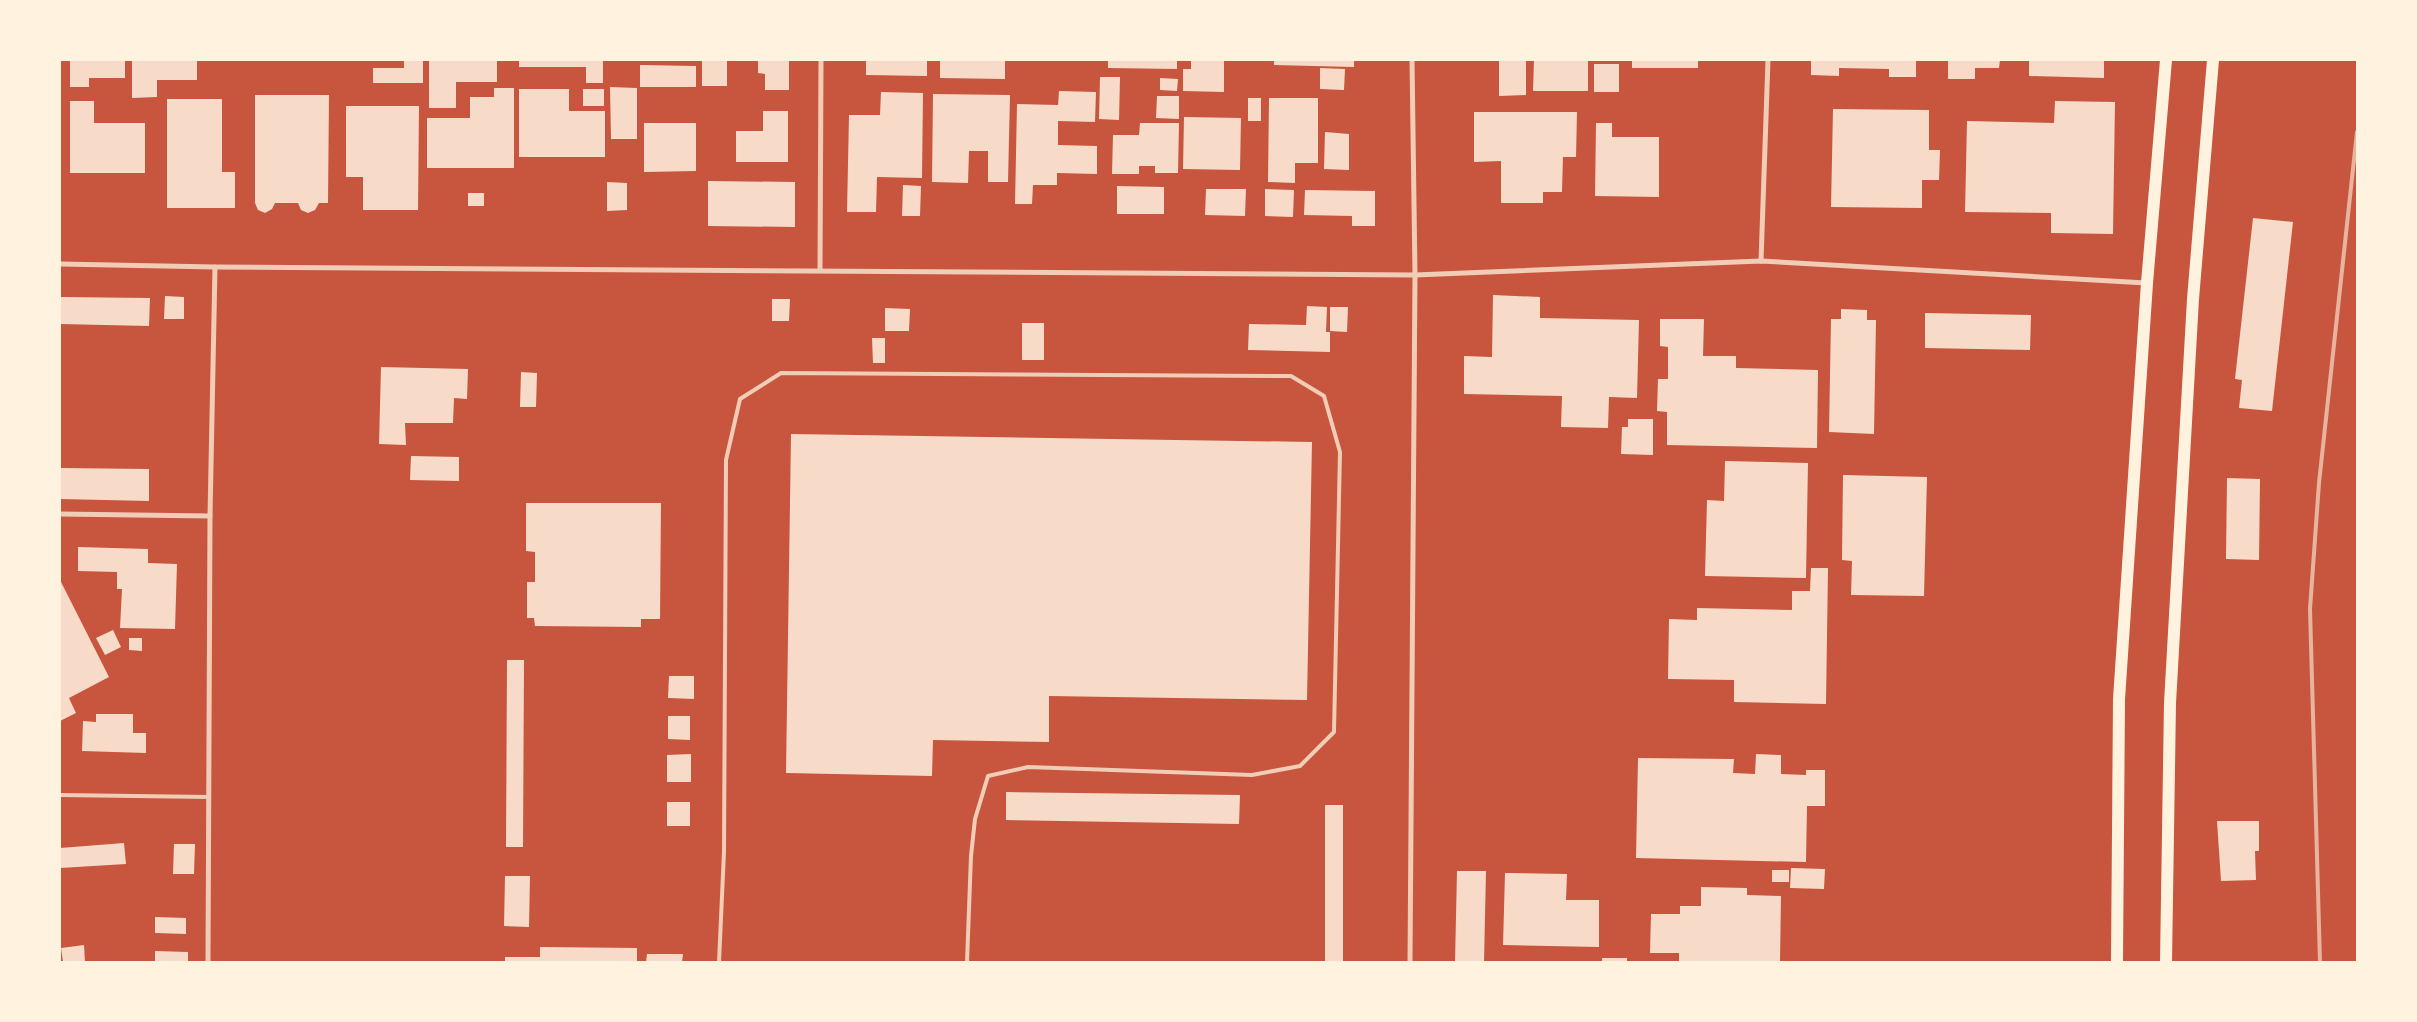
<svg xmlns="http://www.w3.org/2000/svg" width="2417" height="1022" font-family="'IBM Plex Sans',sans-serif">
<rect width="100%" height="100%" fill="#c8553d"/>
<g fill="#f7dbc8">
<polygon points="70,60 125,60 125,78 89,78 89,87 70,87"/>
<polygon points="132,60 197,60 197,80 157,80 157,97 132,98"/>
<polygon points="404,60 423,60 423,83 373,83 373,68 404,68"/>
<polygon points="429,60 497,60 497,82 456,82 456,108 429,108"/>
<polygon points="519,60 603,60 603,83 586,83 586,67 519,67"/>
<rect x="702" y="60" width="25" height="26"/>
<polygon points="758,60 789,60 789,90 765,90 765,74 758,73"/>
<polygon points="866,60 927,60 927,76 866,75"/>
<polygon points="940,60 1005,60 1005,79 940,78"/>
<polygon points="1108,60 1177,60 1177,69 1108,68"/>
<polygon points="1191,60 1224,60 1224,92 1183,91 1183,69 1191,69"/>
<polygon points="1274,60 1354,60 1354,67 1274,65"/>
<polygon points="1499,60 1526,60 1526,95 1499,96"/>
<polygon points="1534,60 1588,60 1588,91 1533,91"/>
<rect x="1632" y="60" width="66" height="8"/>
<polygon points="1811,60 1916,60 1916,77 1889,77 1889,69 1839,68 1839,76 1811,75"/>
<polygon points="1948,60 2000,60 1999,68 1975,68 1975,79 1948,79"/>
<polygon points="2029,60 2104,60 2104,78 2029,76"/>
<rect x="1594" y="64" width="25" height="28"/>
<polygon points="640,65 696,66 696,87 640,87"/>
<polygon points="1320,68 1345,69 1344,90 1320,89"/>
<polygon points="1100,77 1120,77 1119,120 1099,119"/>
<polygon points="1160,78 1178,79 1177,91 1160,90"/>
<polygon points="610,87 637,88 637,139 611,139"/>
<polygon points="494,88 514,88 514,168 427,168 427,118 470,118 470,97 494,97"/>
<polygon points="519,89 569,89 569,111 605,111 605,157 519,157"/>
<rect x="583" y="89" width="21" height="17"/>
<polygon points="1059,91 1096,92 1095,122 1058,121 1058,145 1097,146 1097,174 1057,173 1057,185 1033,185 1032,204 1015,204 1017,104 1058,105"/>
<polygon points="881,92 923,93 922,178 877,177 876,212 847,212 849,115 880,115"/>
<polygon points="933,94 1010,95 1008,182 988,182 988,151 969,151 968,183 932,182"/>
<polygon points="255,95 329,95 328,203 319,203 315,210 308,213 301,210 298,203 275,203 272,209 265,213 258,210 255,203"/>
<polygon points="1157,96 1179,96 1179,119 1156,118"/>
<rect x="1248" y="98" width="13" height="23"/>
<polygon points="1269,98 1318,98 1318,163 1295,163 1295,183 1268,182"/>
<polygon points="167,99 222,99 222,172 235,172 235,208 167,208"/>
<polygon points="70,101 94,101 94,123 145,123 145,173 70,173"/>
<polygon points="2055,101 2115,102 2113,234 2051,233 2051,213 1965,212 1967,121 2054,123"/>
<polygon points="346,106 419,106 418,210 363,210 363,177 346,177"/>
<polygon points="1833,109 1929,110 1929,150 1940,150 1939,180 1922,180 1922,208 1831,207"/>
<polygon points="763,111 788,111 788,162 736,162 736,131 763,131"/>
<polygon points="1474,112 1577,112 1576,157 1563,157 1562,192 1543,192 1543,203 1501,203 1501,161 1474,162"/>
<polygon points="1184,117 1241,118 1240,170 1183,169"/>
<polygon points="644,123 696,123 696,171 644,172"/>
<polygon points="1140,123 1179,123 1178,173 1155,173 1155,166 1139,166 1139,174 1112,174 1113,135 1139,135"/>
<polygon points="1596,123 1612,123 1612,137 1659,137 1659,197 1595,196"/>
<polygon points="1325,132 1349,134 1349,170 1324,169"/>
<polygon points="708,181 795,182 795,227 708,226"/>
<polygon points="607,182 627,183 627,210 607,211"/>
<polygon points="903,185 921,186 920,216 902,216"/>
<polygon points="1117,186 1164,187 1164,214 1117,214"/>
<polygon points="1206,189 1246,189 1245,216 1205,215"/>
<polygon points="1265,189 1294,190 1293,217 1265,216"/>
<polygon points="1305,190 1375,191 1375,226 1352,226 1352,216 1304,215"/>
<rect x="468" y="193" width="16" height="13"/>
<polygon points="2253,218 2293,222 2272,411 2239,408 2242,380 2235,379"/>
<polygon points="1493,295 1540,297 1540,318 1639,320 1637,398 1609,397 1608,428 1561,427 1562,396 1464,394 1464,356 1492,357"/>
<polygon points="165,296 184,297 184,319 164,319"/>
<polygon points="60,297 150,298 149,326 60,324"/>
<polygon points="772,299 790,299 789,321 772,321"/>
<polygon points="1307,306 1327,307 1326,332 1330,332 1330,352 1248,350 1249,324 1306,325"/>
<polygon points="1330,307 1348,307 1347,332 1330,331"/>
<polygon points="885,308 910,309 909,331 885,331"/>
<polygon points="1841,309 1867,310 1867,320 1876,320 1874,434 1829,432 1831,319 1841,319"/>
<polygon points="1925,313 2031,315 2030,350 1925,348"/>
<polygon points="1660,319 1704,319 1703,356 1736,356 1736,368 1818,370 1817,448 1667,445 1667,412 1657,411 1658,379 1668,379 1668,347 1660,346"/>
<rect x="1022" y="323" width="22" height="37"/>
<polygon points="872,338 885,338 885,363 873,363"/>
<polygon points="381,367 468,369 467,399 454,398 453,423 405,423 406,445 379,444"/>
<polygon points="521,372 537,373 536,407 520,407"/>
<polygon points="1628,419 1653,419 1653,455 1621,454 1622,427 1628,427"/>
<polygon points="791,434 1312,442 1307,700 1049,696 1049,742 933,740 932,776 786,773"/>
<polygon points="411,456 459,457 459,481 410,480"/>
<polygon points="1725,461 1808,463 1806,578 1705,576 1707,500 1724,501"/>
<polygon points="60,468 149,469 149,501 60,499"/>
<polygon points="1843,475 1927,477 1924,596 1851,595 1852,561 1842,560"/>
<polygon points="2227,478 2260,479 2259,560 2226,559"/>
<polygon points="526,503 661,503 660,619 641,619 641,627 535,626 534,618 527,618 527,582 535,582 535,552 526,551"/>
<polygon points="78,547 148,549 148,563 177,564 175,629 120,628 122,589 117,589 117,572 78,571"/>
<polygon points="1811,568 1828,568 1826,704 1734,702 1734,680 1668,679 1669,619 1697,620 1697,608 1792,610 1792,591 1810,591"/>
<polygon points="60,580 109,677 69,698 76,713 60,721"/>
<polygon points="113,630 121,647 105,655 96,638"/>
<polygon points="129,638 142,638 142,651 129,650"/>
<polygon points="507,660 524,660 523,847 506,847"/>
<polygon points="669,676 694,676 694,699 668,698"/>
<polygon points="96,714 133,714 133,733 146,733 146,753 82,751 83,721 96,722"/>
<polygon points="668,716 690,716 690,740 668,739"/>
<polygon points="691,754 691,782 667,782 667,755"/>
<polygon points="1756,754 1781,755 1781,774 1806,775 1806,770 1825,770 1825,806 1807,806 1806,862 1636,858 1638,758 1734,759 1733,773 1755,774"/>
<polygon points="1006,792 1240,795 1239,824 1006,820"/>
<rect x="667" y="802" width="23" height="24"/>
<rect x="1325" y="805" width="18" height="157"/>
<polygon points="2217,821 2259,821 2259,851 2255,851 2256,880 2221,881"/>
<polygon points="124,843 126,864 60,868 60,848"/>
<polygon points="174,844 195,844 194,874 173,874"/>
<polygon points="1791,868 1825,869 1824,889 1790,888"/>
<rect x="1772" y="870" width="17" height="12"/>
<polygon points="1457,871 1486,871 1484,962 1455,962"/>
<polygon points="1505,873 1567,874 1566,900 1599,900 1599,947 1503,945"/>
<polygon points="505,876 530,876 529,927 504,926"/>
<polygon points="1701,887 1747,888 1747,895 1781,896 1780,962 1679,962 1679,953 1650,953 1651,914 1680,914 1680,906 1701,906"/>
<polygon points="155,917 186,918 186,934 155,933"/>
<polygon points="84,945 85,962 63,962 61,948"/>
<polygon points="540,947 637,948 637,962 505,962 505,957 540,957"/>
<polygon points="155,951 188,952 188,962 155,962"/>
<polygon points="647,954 683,954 682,962 646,962"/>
<rect x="1602" y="958" width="25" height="4"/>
</g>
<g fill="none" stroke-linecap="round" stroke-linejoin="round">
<g stroke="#f1ccb7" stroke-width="4">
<polyline points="60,795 209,797"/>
<polyline points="719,962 724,852 726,460 740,399 781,373 1291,376 1324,396 1340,452 1334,732 1300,766 1252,775 1028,767 988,776 975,819 971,856 967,962"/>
</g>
<g stroke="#f1ccb7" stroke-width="5">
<polyline points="1761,261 1768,60"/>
<polyline points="60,264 215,267 1415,275 1761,261 2146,283"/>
<polyline points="820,270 821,60"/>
<polyline points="60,514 210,516"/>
<polyline points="208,962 210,516 215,267"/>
<polyline points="1410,962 1415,275 1412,60"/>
</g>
<g stroke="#fff3e0" stroke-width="12">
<polyline points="2117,962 2119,699 2147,283 2166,60"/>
<polyline points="2166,962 2170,703 2193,299 2213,60"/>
</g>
<polyline stroke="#e9b49f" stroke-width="4" points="2320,962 2310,609 2319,483 2357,132"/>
</g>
<rect width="2417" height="1022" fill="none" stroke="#fff3e0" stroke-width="122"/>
</svg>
